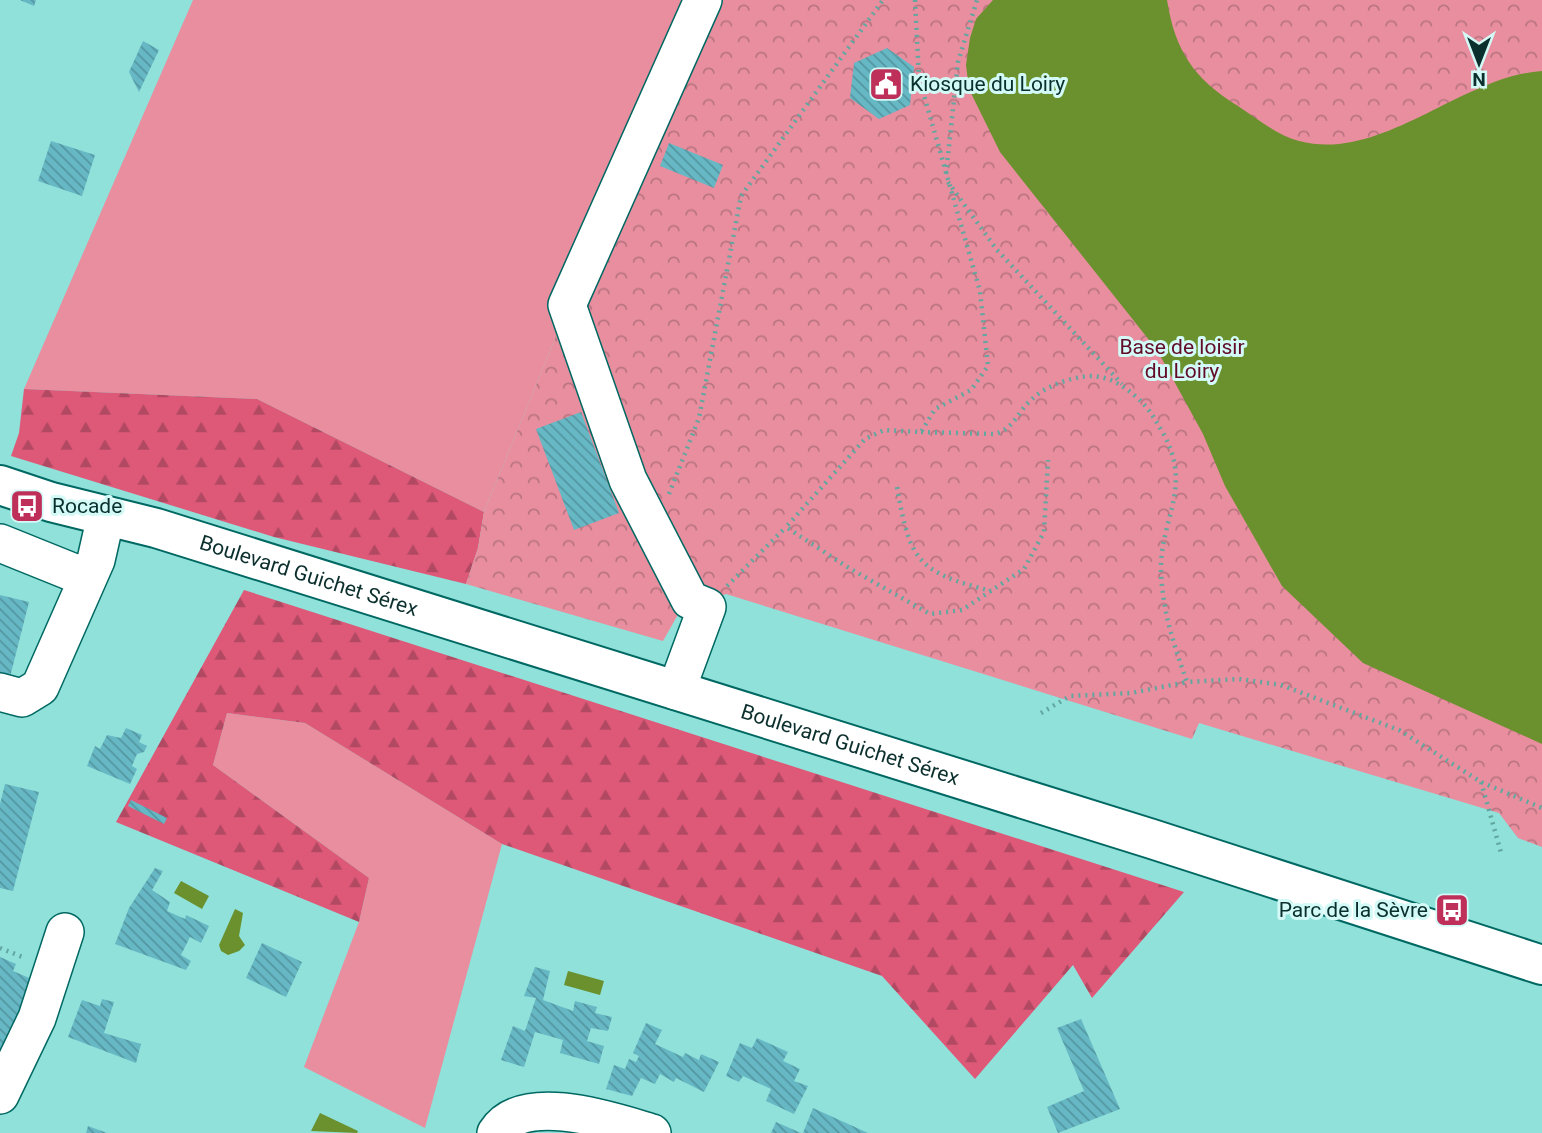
<svg xmlns="http://www.w3.org/2000/svg" width="1542" height="1133" font-family="Roboto,sans-serif">
<defs>
<pattern id="forest-firs" width="22" height="20" patternUnits="userSpaceOnUse" patternTransform="scale(1.75)"><rect width="22" height="20" fill="#de5878"/><path d="M5 1l3.5 6h-7zM16 11l3.5 6h-7z" fill="#b24963"/></pattern>
<pattern id="park-crowns" width="20" height="18" patternUnits="userSpaceOnUse" patternTransform="scale(1.75)"><rect width="20" height="18" fill="#e88e9e"/><path d="M2 6a3 3 0 1 1 6 0M12 15a3 3 0 1 1 6 0" fill="none" stroke="#ba7481"/></pattern>
<pattern id="building-back-hatch" width="6" height="6" patternUnits="userSpaceOnUse" patternTransform="scale(1.75)"><rect width="6" height="6" fill="#67b8c5"/><path d="M-1 5l2 2M0 0l6 6M5-1l2 2" fill="none" stroke="#5396a0"/></pattern>
</defs>
<rect width="100%" height="100%" fill="#8fe1da"/>
<g fill="#e88e9e">
<polygon points="193,0 694,0 484,512 257,399 24,389"/>
<polygon points="227,713 305,723 502,844 425,1128 304,1067 359,922 369,878 213,765"/>
</g>
<g fill="url(#forest-firs)">
<polygon points="24,389 257,399 484,512 478,548 466,584 274,537 11,456 19,433"/>
<polygon points="244,590 1184,892 1092,998 1073,965 975,1079 882,976 502,844 305,723 227,713 213,765 369,878 359,922 116,822"/>
</g>
<polygon fill="url(#park-crowns)" points="694,0 1542,0 1542,847 1518,838 1499,813 1199,723 1192,739 726,594 680,611 663,641 466,584 478,548 484,512"/>
<g fill="#6a912d">
<path d="M993,0H1167C1175,51 1194,79 1238,106C1256,118 1278,136 1299,141C1382,163 1461,76 1542,71V744L1363,663L1282,586L1225,486L1203,434L1157,350L1000,152L969,89L966,65L970,38L976,19Z"/>
<polygon points="181,881 209,896 202,909 174,893"/>
<polygon points="235,909 243,913 239,936 245,945 239,951 228,955 221,951 219,945"/>
<polygon points="568,971 604,981 600,995 564,985"/>
<polygon points="320,1113 358,1131 357,1133 311,1131"/>
</g>
<g fill="url(#building-back-hatch)">
<polygon points="20,0 36,0 34,6"/>
<polygon points="143,41 159,50 139,92 129,72"/>
<polygon points="887,48 914,67 910,105 879,119 850,98 854,63"/>
<polygon points="51,141 95,155 82,196 38,181"/>
<polygon points="669,143 723,165 714,188 660,166"/>
<polygon points="581,412 619,513 574,530 536,429"/>
<polygon points="0,595 29,602 9,681 0,679"/>
<polygon points="126,728 142,735 139,742 147,746 144,752 137,754 132,766 137,769 130,784 87,766 95,746 100,749 107,735 121,738"/>
<polygon points="5,784 39,792 13,891 0,888 0,804"/>
<polygon points="131,800 167,818 164,824 128,806"/>
<polygon points="155,868 163,871 152,890 170,902 167,911 185,919 186,915 209,926 201,943 190,937 181,955 191,961 186,970 115,944 129,908"/>
<polygon points="262,943 302,962 286,997 246,978"/>
<polygon points="0,957 16,964 13,971 34,980 0,1061"/>
<polygon points="535,967 550,971 543,1000 573,1011 575,1001 597,1007 595,1013 612,1017 608,1031 591,1028 587,1041 604,1046 599,1064 560,1053 563,1040 535,1032 524,1067 501,1060 513,1026 525,1031 536,998 524,996"/>
<polygon points="102,999 114,1002 104,1033 141,1044 136,1063 68,1037 82,1000 100,1006"/>
<polygon points="1081,1019 1120,1109 1058,1133 1047,1107 1084,1091 1057,1028"/>
<polygon points="646,1023 662,1030 655,1044 683,1057 685,1053 699,1060 701,1054 719,1062 704,1092 676,1078 674,1082 660,1074 655,1084 641,1078 632,1096 606,1089 614,1065 625,1069 629,1059 636,1062 639,1056 633,1053"/>
<polygon points="757,1038 788,1052 783,1061 800,1069 794,1081 808,1086 794,1114 766,1101 771,1089 743,1076 739,1082 726,1076 740,1043 752,1048"/>
<polygon points="813,1108 868,1133 803,1133"/>
<polygon points="776,1122 801,1133 771,1133"/>
<polygon points="88,1126 107,1133 86,1133"/>
</g>
<g fill="none" stroke-linecap="round" stroke-linejoin="round">
<g stroke="#006862" stroke-width="40">
<g id="minor">
<polyline points="0,543 87,578"/>
<polyline points="676,691 707,607 690,600 628,480 567,305 703,0"/>
<polyline points="0,692 22,698 40,687 96,560 106,516"/>
<polyline points="0,1095 37,1018 65,932"/>
<path d="M496,1133C523,1090 615,1122 652,1133"/>
</g>
</g>
<g stroke="#006862" stroke-width="42">
<g id="major">
<path id="s1" d="M0,485L51,502L156,528L1152,839L1542,965"/>
</g>
</g>
<g stroke="#63a6a0" stroke-width="4.5" stroke-dasharray="2 5" stroke-linecap="butt">
<polyline points="915,0 919,78 980,291 988,366 971,390 935,409 921,432 884,430 865,439 786,527 849,568 930,614 962,610 1024,569 1044,532 1048,460"/>
<polyline points="946,174 958,62 977,0"/>
<polyline points="948,182 997,250 1122,384"/>
<path d="M921,432L995,434C1014,429 1018,411 1032,399C1045,387 1064,380 1081,377C1101,373 1119,382 1134,395C1148,406 1154,418 1163,433C1194,488 1159,520 1161,573C1163,612 1174,646 1187,682L1239,679L1281,685L1399,730L1481,782L1542,808"/>
<path d="M897,487C910,561 917,572 991,591"/>
<polyline points="669,494 699,418 741,196 883,0"/>
<polyline points="727,586 786,527"/>
<polyline points="1041,713 1070,696 1131,693 1187,682"/>
<polyline points="1481,782 1502,856"/>
<polyline points="0,948 25,958"/>
</g>
<use href="#minor" stroke="#fff" stroke-width="37"/>
<use href="#major" stroke="#fff" stroke-width="38"/>
</g>
<defs>
<g id="civic-square" transform="scale(1.75)"><rect x="-9" y="-9" width="18" height="18" rx="4" fill="#be2f5a" stroke="#d3faf6"/><path d="M-.6-6.5H3V-4.5H.6V-3L4-1V1h2V6H-6V1h2V-1L-.6-3ZM-1.2 2.5V6h2.4V2.5Z" fill="#fff"/></g>
<g id="bus-square" transform="scale(1.75)"><rect x="-9" y="-9" width="18" height="18" rx="4" fill="#be2f5a" stroke="#d3faf6"/><path d="M-5-6H5V4H4V6H2V4H-2V6H-4V4H-5ZM-3.5-4V0h7V-4ZM-3.5 1.2v1.5H-2V1.2ZM2 1.2v1.5H3.5V1.2Z" fill="#fff"/></g>
</defs>
<g fill-rule="evenodd">
<use href="#civic-square" x="886" y="84"/>
<use href="#bus-square" x="27" y="506"/>
<use href="#bus-square" x="1452" y="910"/>
</g>
<g text-anchor="middle" dominant-baseline="central" stroke-width="6" stroke-linejoin="round" paint-order="stroke">
<g font-size="21" fill="#0b2f2d" stroke="#d3faf6" text-anchor="start">
<text x="910" y="84">Kiosque du Loiry</text>
<text x="52" y="506">Rocade</text>
<text x="1428" y="910" text-anchor="end">Parc de la Sèvre</text>
</g>
<g font-size="21" fill="#620b28" stroke="#d3faf6">
<text x="1182" y="347">Base de loisir<tspan x="1182" dy="24">du Loiry</tspan></text>
</g>
<g font-size="21" fill="#0b2f2d" stroke="#d3faf6">
<text stroke="none"><textPath href="#s1" startOffset="322">Boulevard Guichet Sérex</textPath></text>
<text stroke="none"><textPath href="#s1" startOffset="889">Boulevard Guichet Sérex</textPath></text>
</g>
</g>
<g transform="translate(1479 63) rotate(180)" stroke="#d3faf6" stroke-width="5" paint-order="stroke">
<path d="M0-5L12 26L0 18L-12 26Z" fill="#0b2f2d"/>
<text y="-10" font-size="19" font-weight="bold" text-anchor="middle" fill="#0b2f2d">N</text>
</g>
</svg>
